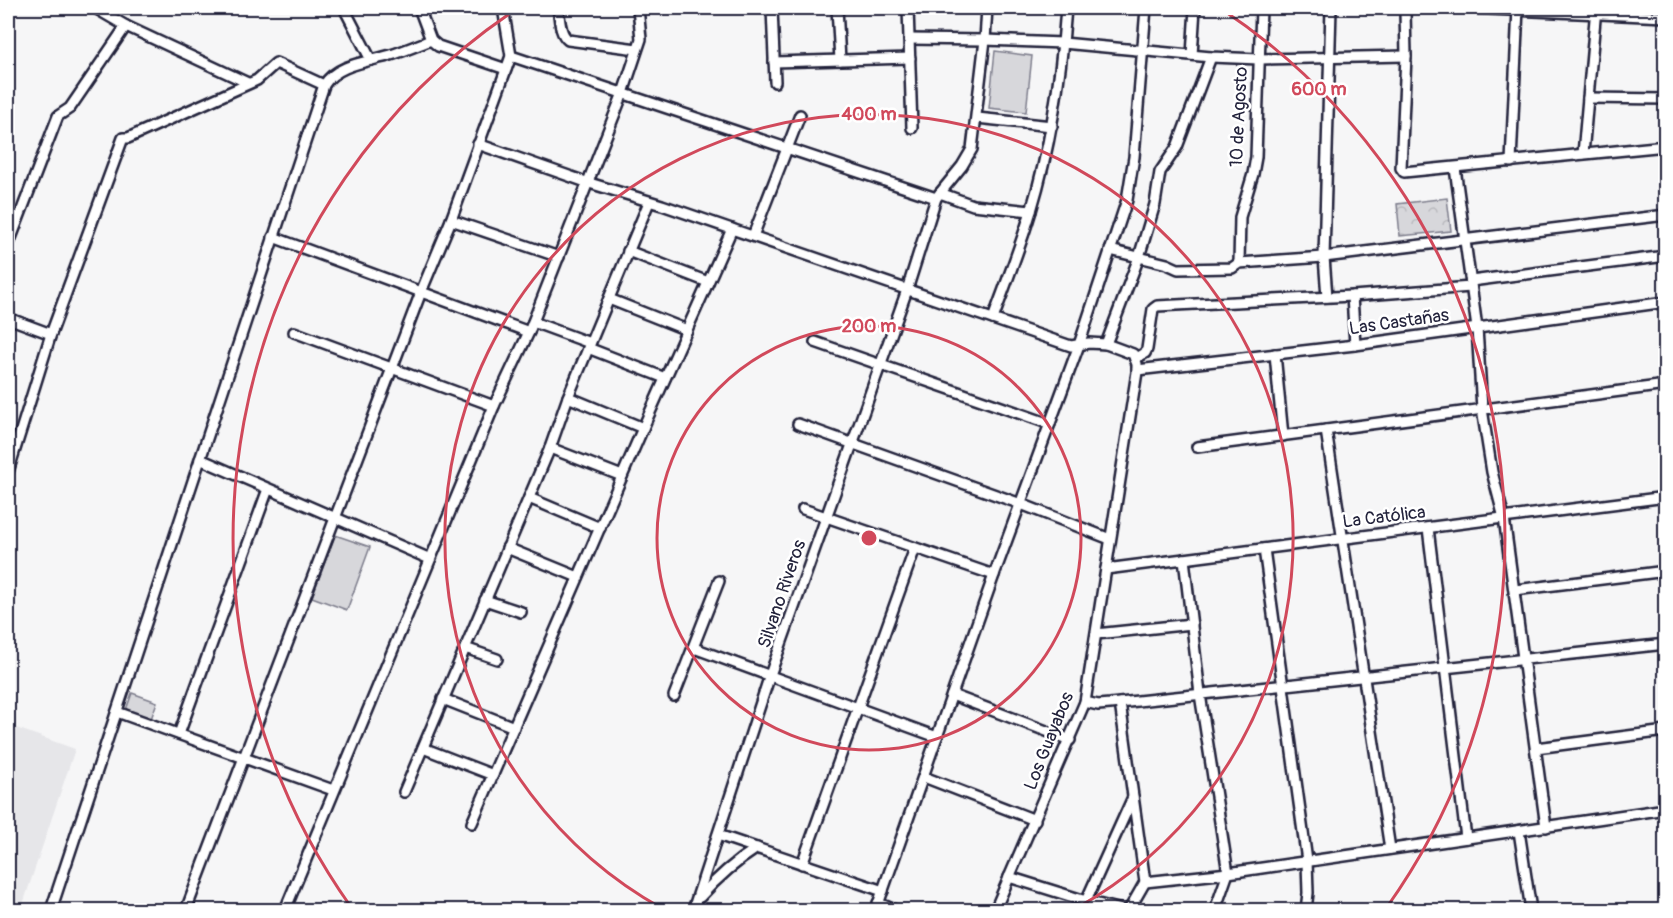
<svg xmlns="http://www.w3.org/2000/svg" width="1673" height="918" font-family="Pangolin,sans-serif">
<defs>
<pattern id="park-crowns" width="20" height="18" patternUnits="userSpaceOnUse" patternTransform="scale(1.5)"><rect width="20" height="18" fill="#d7d7db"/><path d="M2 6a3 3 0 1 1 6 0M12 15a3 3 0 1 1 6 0" fill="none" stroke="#b8b8bd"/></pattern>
</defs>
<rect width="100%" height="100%" fill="#f6f6f7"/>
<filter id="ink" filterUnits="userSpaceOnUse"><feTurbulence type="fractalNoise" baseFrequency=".0167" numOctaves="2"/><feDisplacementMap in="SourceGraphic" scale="12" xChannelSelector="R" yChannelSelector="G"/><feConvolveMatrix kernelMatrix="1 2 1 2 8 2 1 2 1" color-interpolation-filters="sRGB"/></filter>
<g filter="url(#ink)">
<polygon fill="#e6e6e9" points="8,725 75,749 21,910 8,910"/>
<polygon fill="url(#park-crowns)" stroke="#7c7c8b" stroke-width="1.5" points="1447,198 1451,231 1400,236 1397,204"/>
<g fill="#d7d7db" stroke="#7c7c8b" stroke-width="1.5">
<polygon points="995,51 1032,56 1026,112 989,108"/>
<polygon points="335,535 370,547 347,610 312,597"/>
<polygon points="132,693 157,702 151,719 126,710"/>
</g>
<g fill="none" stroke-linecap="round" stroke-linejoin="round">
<g stroke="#22223b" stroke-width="14">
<g id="minor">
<polyline points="95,8 126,26 248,83"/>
<polyline points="344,8 371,60"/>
<polyline points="419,8 431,40 438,46 506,69"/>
<path d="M558,8C560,18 559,33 568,40L637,49"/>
<polyline points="772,8 775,82"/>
<polyline points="837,8 840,60"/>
<polyline points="908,8 912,128"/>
<polyline points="1408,8 1405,11 1406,56 1401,168 1404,172 1666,146"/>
<polyline points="1466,8 1666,17"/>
<polyline points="909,39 985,40 1063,43 1211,57 1259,59 1406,56"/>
<polyline points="1192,55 1195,8"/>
<polyline points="511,56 936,198"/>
<polyline points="774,62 910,58"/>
<polyline points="1588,98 1666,99"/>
<polyline points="977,118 1052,126"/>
<polyline points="478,144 586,182 662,205 1071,346 1089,343 1106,344 1133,354 1137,364 1137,372 1085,702 995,910"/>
<polyline points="1663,146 1666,164"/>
<polyline points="1583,154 1596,8"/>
<polyline points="1511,162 1518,8"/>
<polyline points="1455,168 1477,328 1482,409 1492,472 1504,518 1546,827"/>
<polyline points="940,193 973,205 1031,211"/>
<polyline points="451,220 559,257"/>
<polyline points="753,236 800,115"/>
<polyline points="273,237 529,332"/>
<polyline points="8,246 58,116 70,108 126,26"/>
<polyline points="1110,250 1167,264 1178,269 1232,268 1239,263 1324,257 1666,215"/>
<polyline points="628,251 708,282"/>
<polyline points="1239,263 1240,217 1253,174 1256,157 1261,8"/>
<polyline points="1471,281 1666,256"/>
<polyline points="1352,296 1355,345"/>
<polyline points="1327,297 1324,257 1331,8"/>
<polyline points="609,299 687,330"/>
<polyline points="8,318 51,334"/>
<path d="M993,319C1006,283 1020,248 1031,211C1051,145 1061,76 1066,8"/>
<polyline points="533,322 590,343"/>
<polyline points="294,332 494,406"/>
<polyline points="815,342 1050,424"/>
<polyline points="1106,344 1139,257 1155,204 1160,172 1177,147 1211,57"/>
<polyline points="588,348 665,378"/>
<polyline points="1275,354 1283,436"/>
<polyline points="1135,359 1145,353 1147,349 1153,309 1157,306 1352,296 1471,287"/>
<polyline points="1137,370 1355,345 1666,302"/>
<polyline points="568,397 643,428"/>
<polyline points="798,424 1021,504 1110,539"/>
<polyline points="1326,430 1390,849"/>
<polyline points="1197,447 1666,385"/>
<polyline points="550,448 622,476"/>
<polyline points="200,459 430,559"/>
<polyline points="8,472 51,334 123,138 128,138 257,80 276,63 324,85"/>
<polyline points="529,498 600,528"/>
<polyline points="803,509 994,575"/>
<polyline points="1428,528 1466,838"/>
<polyline points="507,548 578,577"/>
<polyline points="1264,549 1307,861 1308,893 1306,910"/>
<polyline points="1184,559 1200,694 1228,873 1215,910"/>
<polyline points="1106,569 1666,497"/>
<polyline points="1515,590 1666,571"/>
<polyline points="485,600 521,612"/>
<polyline points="1096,634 1192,624"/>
<polyline points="465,648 497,659"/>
<polyline points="694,648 937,737"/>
<polyline points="952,695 1070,740"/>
<polyline points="674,696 719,581"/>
<polyline points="443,699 514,727"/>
<polyline points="1085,702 1098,705 1110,704 1666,644"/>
<polyline points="1120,703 1145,882 1129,910"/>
<polyline points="117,712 333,790"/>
<polyline points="179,734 268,489"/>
<polyline points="423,748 493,775"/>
<polyline points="1536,748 1666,731"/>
<polyline points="924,777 1035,820"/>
<polyline points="404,792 550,448 568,397 649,202"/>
<polyline points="472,823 643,428 732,229"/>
<polyline points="1519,831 1531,910"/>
<polyline points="718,835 883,891"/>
<polyline points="802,864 915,548"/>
<polyline points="1009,877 1086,901 1122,910"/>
<polyline points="1145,882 1228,873 1666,809"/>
<path d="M700,897C717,878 735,862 757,848"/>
<polyline points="1086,901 1133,797"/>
<polyline points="878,903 895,910"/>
<path d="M51,910L324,85C337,64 368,62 391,55C404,51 418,45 431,40"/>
<polyline points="186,910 421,292 451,220 511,56 503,8"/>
<polyline points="285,910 494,406 529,332 623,93 641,39 638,8"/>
<polyline points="693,910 770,675 907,290 936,198 962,166 972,149 985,40 987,8"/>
<polyline points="876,910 994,575 1079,345 1127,200 1134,157 1146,8"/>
</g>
</g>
<use href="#minor" stroke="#fff" stroke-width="9"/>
</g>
</g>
<g fill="none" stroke="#d1495b" stroke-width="3">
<circle cx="869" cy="538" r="212"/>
<path d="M663 909A424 424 0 1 1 1075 909"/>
<path d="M351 907A636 636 0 0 1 518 8M1220 8A636 636 0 0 1 1387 907"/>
</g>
<g text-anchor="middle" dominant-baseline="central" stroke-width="5" stroke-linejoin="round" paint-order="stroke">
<g font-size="18" fill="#22223b" stroke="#fff">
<text transform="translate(1239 117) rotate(-87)">10 de Agosto</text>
<text transform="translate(1399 322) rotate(-8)">Las Castañas</text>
<text transform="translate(1384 517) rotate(-7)">La Católica</text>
<text transform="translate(782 594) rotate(-71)">Silvano Riveros</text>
<text transform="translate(1049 741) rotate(-68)">Los Guayabos</text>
</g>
</g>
<circle cx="869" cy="538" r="9" fill="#d1495b" stroke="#fff" stroke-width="3"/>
<g font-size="18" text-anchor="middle" font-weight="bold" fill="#d1495b" stroke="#fff" stroke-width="5" stroke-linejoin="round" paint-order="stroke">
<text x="1319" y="95">600 m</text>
<text x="869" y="120">400 m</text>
<text x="869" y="332">200 m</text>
</g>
<rect width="1673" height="918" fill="none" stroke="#fff" stroke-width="30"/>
<rect x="15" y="15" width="1643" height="888" fill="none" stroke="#22223b" stroke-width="2" filter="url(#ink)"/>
</svg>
